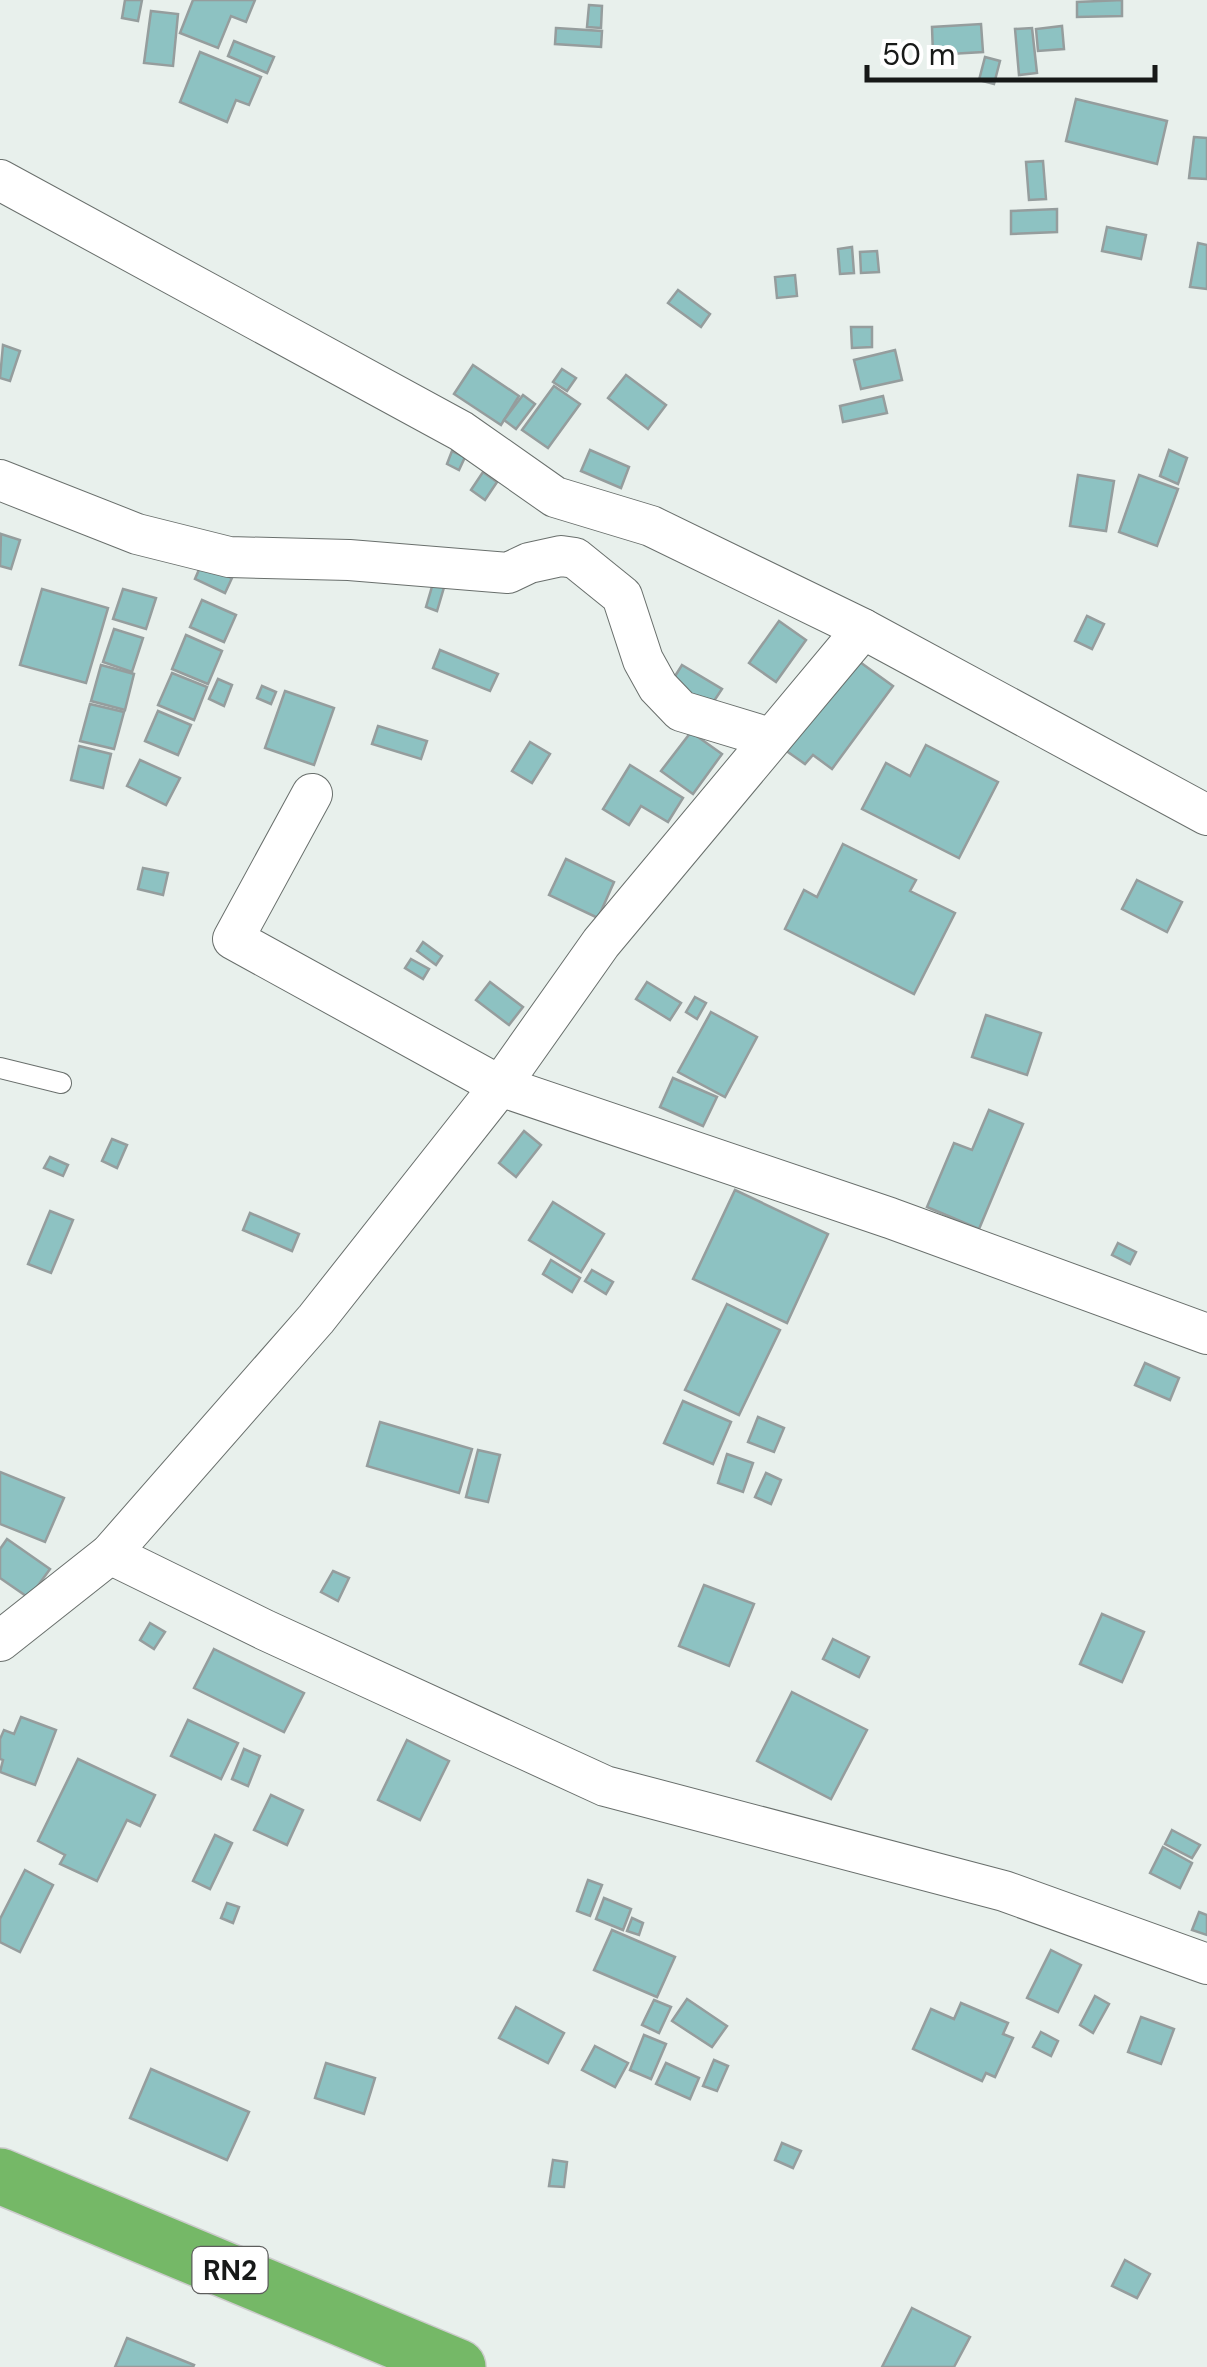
<svg xmlns="http://www.w3.org/2000/svg" width="1207" height="2367" font-family="'DM Sans',sans-serif">
<rect width="100%" height="100%" fill="#e8f0ec"/>
<g fill="#8dc2c2" stroke="#959d9d" stroke-width="2.5">
<polygon points="125,0 142,0 138,21 122,18"/>
<polygon points="193,0 255,0 246,22 231,16 218,48 180,33"/>
<polygon points="1122,0 1122,16 1077,17 1077,2"/>
<polygon points="589,5 602,6 601,28 587,27"/>
<polygon points="151,11 178,14 173,66 144,63"/>
<polygon points="981,24 983,52 933,55 932,27"/>
<polygon points="1062,26 1064,49 1038,51 1036,29"/>
<polygon points="556,28 602,31 601,47 555,44"/>
<polygon points="1032,28 1037,73 1019,75 1015,29"/>
<polygon points="234,41 274,57 267,73 228,56"/>
<polygon points="200,52 261,77 249,105 236,100 227,122 180,102"/>
<polygon points="985,57 1000,61 994,84 979,80"/>
<polygon points="1076,99 1167,121 1157,164 1066,141"/>
<polygon points="1194,137 1207,138 1207,179 1189,178"/>
<polygon points="1043,161 1046,199 1029,200 1026,162"/>
<polygon points="1057,209 1057,232 1011,234 1011,211"/>
<polygon points="1107,227 1146,235 1141,259 1102,251"/>
<polygon points="1198,243 1207,245 1207,289 1190,287"/>
<polygon points="852,247 854,273 840,274 838,249"/>
<polygon points="877,251 879,272 861,273 860,252"/>
<polygon points="795,275 797,296 777,298 775,277"/>
<polygon points="678,290 710,314 701,327 668,303"/>
<polygon points="851,327 872,327 872,347 852,348"/>
<polygon points="3,345 20,351 10,381 0,378"/>
<polygon points="895,350 902,380 861,389 854,360"/>
<polygon points="473,365 519,396 501,425 454,394"/>
<polygon points="562,369 576,378 567,391 553,382"/>
<polygon points="626,375 666,405 648,429 608,398"/>
<polygon points="554,386 580,404 548,448 522,430"/>
<polygon points="523,395 535,404 516,429 504,420"/>
<polygon points="883,396 887,413 843,422 840,406"/>
<polygon points="590,450 629,467 621,488 581,471"/>
<polygon points="1169,450 1187,458 1178,484 1160,476"/>
<polygon points="452,451 465,457 459,470 447,464"/>
<polygon points="483,472 497,482 485,500 471,490"/>
<polygon points="1078,475 1114,481 1106,531 1070,526"/>
<polygon points="1139,475 1178,489 1157,546 1119,532"/>
<polygon points="1,534 20,540 11,569 0,566"/>
<polygon points="201,565 232,578 225,593 195,579"/>
<polygon points="434,580 445,584 437,611 426,607"/>
<polygon points="42,589 108,608 86,683 20,665"/>
<polygon points="123,589 156,598 146,629 113,619"/>
<polygon points="202,600 236,615 224,642 190,627"/>
<polygon points="1087,616 1104,624 1092,649 1075,641"/>
<polygon points="779,621 806,640 776,682 749,663"/>
<polygon points="114,629 143,638 132,672 103,662"/>
<polygon points="186,635 222,651 208,684 172,669"/>
<polygon points="440,650 498,674 490,691 433,668"/>
<polygon points="853,657 893,686 832,769 813,755 805,764 785,750"/>
<polygon points="101,665 134,674 125,710 91,701"/>
<polygon points="682,665 722,689 710,707 670,684"/>
<polygon points="172,673 207,687 194,720 158,705"/>
<polygon points="218,679 232,685 224,706 209,699"/>
<polygon points="262,686 276,692 271,704 257,698"/>
<polygon points="285,691 334,708 314,765 265,748"/>
<polygon points="90,704 124,712 114,749 80,741"/>
<polygon points="158,711 191,725 178,755 145,741"/>
<polygon points="378,726 427,741 421,759 372,744"/>
<polygon points="691,732 722,754 693,794 661,771"/>
<polygon points="530,742 550,754 532,783 512,771"/>
<polygon points="926,745 998,782 959,858 862,809 886,763 910,776"/>
<polygon points="79,746 111,754 103,788 71,780"/>
<polygon points="140,760 180,778 166,805 127,786"/>
<polygon points="630,765 683,798 668,822 641,806 629,825 603,809"/>
<polygon points="843,844 916,880 910,891 955,913 914,994 785,929 804,890 817,897"/>
<polygon points="566,859 614,882 598,918 549,895"/>
<polygon points="143,868 168,873 163,895 138,889"/>
<polygon points="1137,880 1182,902 1167,932 1122,909"/>
<polygon points="423,942 442,956 436,965 417,951"/>
<polygon points="411,959 429,969 423,979 405,968"/>
<polygon points="490,982 523,1007 509,1025 476,1000"/>
<polygon points="647,982 681,1003 670,1020 636,999"/>
<polygon points="695,997 706,1003 697,1019 686,1012"/>
<polygon points="711,1012 757,1037 725,1097 678,1072"/>
<polygon points="986,1015 1041,1033 1027,1075 972,1057"/>
<polygon points="673,1078 717,1097 703,1126 660,1107"/>
<polygon points="989,1110 1023,1124 979,1229 927,1207 954,1143 972,1150"/>
<polygon points="524,1131 541,1145 516,1177 499,1163"/>
<polygon points="112,1139 127,1145 117,1168 102,1161"/>
<polygon points="50,1157 68,1165 63,1176 44,1168"/>
<polygon points="735,1190 828,1234 787,1323 693,1279"/>
<polygon points="553,1202 604,1234 581,1272 529,1240"/>
<polygon points="50,1211 73,1220 51,1273 28,1264"/>
<polygon points="250,1213 299,1234 292,1251 243,1230"/>
<polygon points="1118,1243 1136,1252 1130,1264 1112,1255"/>
<polygon points="551,1260 580,1278 572,1292 543,1274"/>
<polygon points="592,1270 613,1282 606,1294 585,1281"/>
<polygon points="727,1304 780,1330 739,1415 685,1390"/>
<polygon points="1145,1363 1179,1378 1170,1400 1135,1385"/>
<polygon points="683,1401 731,1422 713,1464 664,1443"/>
<polygon points="758,1417 784,1428 774,1452 748,1442"/>
<polygon points="380,1422 472,1449 459,1493 367,1466"/>
<polygon points="478,1450 500,1455 488,1502 466,1497"/>
<polygon points="727,1454 753,1463 743,1492 718,1483"/>
<polygon points="0,1472 64,1498 45,1542 0,1524"/>
<polygon points="766,1473 781,1480 771,1504 755,1497"/>
<polygon points="7,1539 50,1569 29,1598 0,1578 0,1549"/>
<polygon points="333,1571 349,1578 338,1601 321,1592"/>
<polygon points="704,1585 754,1604 729,1666 679,1646"/>
<polygon points="1102,1614 1144,1632 1122,1682 1080,1664"/>
<polygon points="150,1623 165,1632 154,1649 140,1640"/>
<polygon points="833,1639 869,1657 859,1677 823,1659"/>
<polygon points="214,1649 304,1693 284,1732 194,1688"/>
<polygon points="792,1692 867,1730 831,1799 757,1761"/>
<polygon points="21,1717 56,1730 35,1785 0,1772 3,1760 0,1759 0,1739 4,1730 14,1734"/>
<polygon points="188,1720 238,1743 221,1779 171,1756"/>
<polygon points="407,1740 449,1761 420,1820 378,1800"/>
<polygon points="244,1749 260,1756 248,1786 232,1779"/>
<polygon points="78,1759 155,1795 140,1826 127,1820 97,1881 60,1864 65,1855 38,1841"/>
<polygon points="271,1795 303,1810 287,1845 254,1830"/>
<polygon points="1172,1830 1200,1845 1192,1858 1165,1844"/>
<polygon points="215,1835 232,1843 210,1889 193,1881"/>
<polygon points="1163,1847 1192,1863 1180,1888 1150,1873"/>
<polygon points="25,1870 53,1885 20,1952 0,1942 0,1919"/>
<polygon points="588,1880 602,1885 590,1916 577,1911"/>
<polygon points="604,1898 631,1909 623,1930 596,1919"/>
<polygon points="227,1903 239,1907 233,1923 221,1918"/>
<polygon points="1199,1912 1207,1915 1207,1935 1192,1930"/>
<polygon points="632,1918 643,1923 639,1935 627,1931"/>
<polygon points="612,1930 675,1957 657,1997 594,1970"/>
<polygon points="1051,1950 1081,1965 1058,2012 1027,1998"/>
<polygon points="1095,1996 1109,2004 1093,2033 1080,2025"/>
<polygon points="687,1999 727,2026 712,2047 672,2021"/>
<polygon points="654,2000 671,2007 659,2033 642,2025"/>
<polygon points="961,2003 1008,2023 1003,2034 1013,2038 995,2077 986,2073 982,2081 913,2049 931,2009 954,2019"/>
<polygon points="516,2007 564,2033 548,2063 499,2038"/>
<polygon points="1141,2017 1174,2029 1161,2064 1128,2052"/>
<polygon points="1041,2032 1058,2041 1051,2056 1033,2047"/>
<polygon points="644,2035 666,2044 651,2079 630,2070"/>
<polygon points="595,2046 628,2063 615,2087 582,2070"/>
<polygon points="714,2060 728,2066 717,2091 703,2086"/>
<polygon points="326,2063 375,2078 364,2114 315,2098"/>
<polygon points="666,2063 699,2078 690,2099 656,2084"/>
<polygon points="151,2069 249,2112 227,2160 130,2118"/>
<polygon points="782,2143 801,2151 793,2168 775,2160"/>
<polygon points="553,2160 567,2162 564,2187 549,2186"/>
<polygon points="1125,2260 1150,2274 1137,2298 1112,2286"/>
<polygon points="912,2308 970,2337 954,2367 882,2367"/>
<polygon points="127,2338 194,2365 193,2367 115,2367"/>
</g>
<g fill="none" stroke-linecap="round" stroke-linejoin="round">
<g stroke="#696f6c" stroke-width="22">
<polyline id="lane" points="0,1068 61,1083"/>
</g>
<g stroke="#696f6c" stroke-width="42">
<g id="street">
<polyline points="0,180 461,431 555,497 651,526 863,629 1207,815"/>
<polyline points="0,480 137,534 229,557 349,560 508,573 529,563 561,556 575,558 622,596 643,660 658,687 681,711 770,738"/>
<polyline points="312,794 233,939 500,1086 890,1218 1207,1334"/>
<polyline points="110,1554 265,1630 605,1786 1004,1891 1207,1964"/>
<polyline points="0,1641 110,1554 316,1319 500,1086 601,943 863,629"/>
</g>
</g>
<g stroke="#ccc" stroke-width="58">
<polyline id="highway" points="0,2176 458,2367"/>
</g>
<use href="#lane" stroke="#fff" stroke-width="20"/>
<use href="#street" stroke="#fff" stroke-width="40"/>
<use href="#highway" stroke="#75b867" stroke-width="55"/>
</g>
<g text-anchor="middle" dominant-baseline="central" stroke-width="8" stroke-linejoin="round" paint-order="stroke">
<rect fill="#fff" stroke="#5d5e5d" stroke-width="2.5" x="192.5" y="2247" width="75" height="46" rx="8"/>
<g font-size="28" font-weight="bold" fill="#171918">
<text x="230" y="2270">RN2</text>
</g>
</g>
<path d="M867 65v15h288v-15" fill="none" stroke="#171918" stroke-width="5"/>
<text x="882" y="65" font-size="30" fill="#171918" stroke="#ffffff" stroke-width="8" paint-order="stroke">50 m</text>
</svg>
